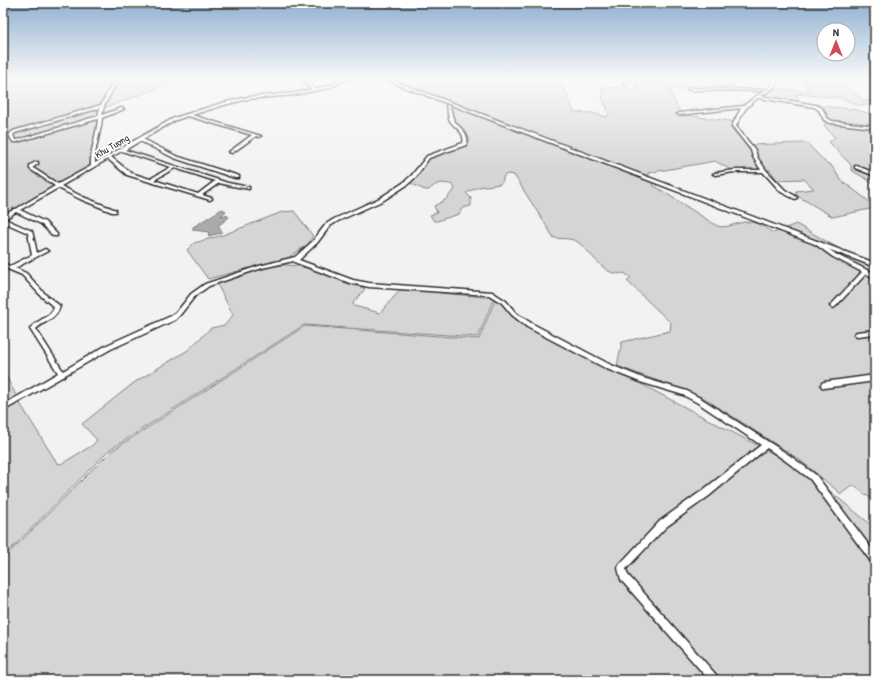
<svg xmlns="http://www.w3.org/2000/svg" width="878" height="683" font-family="'Patrick Hand',sans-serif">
<rect width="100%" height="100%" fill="#f2f2f2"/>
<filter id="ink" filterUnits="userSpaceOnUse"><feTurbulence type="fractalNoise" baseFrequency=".025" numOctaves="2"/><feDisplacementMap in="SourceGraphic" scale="8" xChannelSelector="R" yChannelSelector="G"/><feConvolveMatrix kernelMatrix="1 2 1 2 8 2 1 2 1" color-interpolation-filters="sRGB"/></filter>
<g filter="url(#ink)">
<g fill="#d5d5d5" stroke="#808080">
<polygon points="3,77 187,77 99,110 98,124 90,166 3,216"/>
<path d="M393,77H545C549,82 552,80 557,83C566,87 570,103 574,112L592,113L607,117L609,113L602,97V87L637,89L636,82H671L672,77H771V79H767L732,80L736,89H674L669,91L680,112L691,116L731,121L732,124L730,127L747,145L804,143L808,144L825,162L831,165L841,180L875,206L874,208L833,217L796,195V191L814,189L804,179L777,180L770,170H731L715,161L648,173L653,185L717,226C729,229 738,221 749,222C757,222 766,228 773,233L796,224L875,269V502L853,485L841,494L800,460L704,398L617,366L622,342L670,331L671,323L627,281L631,278L624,273C604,279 591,250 576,241C570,238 560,239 554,238L514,175L507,174L503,177V181L500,184L478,187L466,193L471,198V206L462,208L459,214L437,221H434L430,215L437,213L434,206L445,200L455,189L453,185C444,182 436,182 429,190H425L410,183V182C416,173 423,159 433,155C446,149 461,152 470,140L466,133L453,120L452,108L451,106L411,88Z"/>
<path d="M804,77H837L839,84L852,91L864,101H875V105H857L842,98L795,94L801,102H799L761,96C774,83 789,91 805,92L808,89L802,81Z"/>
<polygon points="824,106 857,110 875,115 875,184 851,170 851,165 829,142 835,138 824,125 825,123 831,123 824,108"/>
<polygon points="294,211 313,236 308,244 288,258 208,279 187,250 194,243 223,235 282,212"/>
<path d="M285,265C314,265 337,282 364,288L365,289L353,303L354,306L380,313L401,289L494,298L478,337L304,325L108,451L3,557V370L21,405L57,463L61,464L93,445L97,440L82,424L135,382L188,350L211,328L225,325L233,315L216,282L274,266Z"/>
<polygon points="497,296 529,325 804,470 875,528 875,680 3,680 3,559 110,452 305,326 479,339"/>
</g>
<polygon fill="#ababab" stroke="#787878" points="222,209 226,211 221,216 226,215 229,217 218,226 222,231 221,233 208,236 209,232 193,230 193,227"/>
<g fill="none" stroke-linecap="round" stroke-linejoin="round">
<g stroke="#2b2b2b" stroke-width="3">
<g id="minor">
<path d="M98,77H103L116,84L104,106L102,115L121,108L124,109L102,118C101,133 94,148 95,163L174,118L222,103L248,97L294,93L311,90L304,81L297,77C306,77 309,83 314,89L328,86L347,77H352L329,88L294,95L248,99L224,105L192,115L261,136L259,137L256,136L232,153L229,152L252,135L188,116L176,120L143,139L176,156L239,176V178H235L174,158L140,141L125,150L228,183L249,187V189L227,185L219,183L202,195L212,198V199L210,200L127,175L108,159L61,186L83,197L116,210V212H112L80,199L58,188L20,210L45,222L57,234V236H53L41,224L16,212L5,219L32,231L37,253L45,249L48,251L15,268L26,273L46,295L60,306C57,319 44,321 36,329L63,371L107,345L171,316L176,313L191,294L205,284L259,266L295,257L313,241L326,224L334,219L380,198L403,183L412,175L427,156L463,143C466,131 453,128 449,119C448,115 448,110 446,106L448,105C452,109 451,115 454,120C459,129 471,133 466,145L429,158L416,177L407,185L384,200L338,221L330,226L317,243L299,260L353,280L369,283L492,292L506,301L516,313L531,323L611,365L643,378L687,391L702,399L789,455L816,475L875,553V564L872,563L810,479L783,459L767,448L709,496L666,527L626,569L628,575L718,677L720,680H709L621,580L618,568L619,565L660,521L703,490L761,445L698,403L683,395L640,382L607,369L527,327L512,315L502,303L489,295L369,287L350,283L294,262V261L262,268L209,286L195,296L180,315L175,320L111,349L65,375L64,377H62L3,411V405L58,373L30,329C36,320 52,317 54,307L42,297L22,275L3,267V263L10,266L32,255L28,233L3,222V216L13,210V209H16L55,186L30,169V165L36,162H38V164L33,167V168L58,184L91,166C90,150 97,134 98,119L17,142H13L9,135L13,131L101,105L112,84ZM100,108L98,116L17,140H15L13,135L15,133ZM122,151L171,167L150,179L131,173L111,157ZM175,168L215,181L198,194L154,180Z"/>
<polygon points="627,77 631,77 626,85 624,85"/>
<path d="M773,77H777C777,89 769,91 760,96L816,105L822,108L827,118L832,121L875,126V128L830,123L824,120L819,110L814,107L758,98C745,107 743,112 736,126L755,150L757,157L766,170L785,190L797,197V198L795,199L781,192L763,172H734L715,175L713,174L715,173L734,170H761L753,157L751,150L732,126L741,108L679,115L677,114L679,113L743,106L764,91L689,90L687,89L688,88L766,90C772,86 773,84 773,77Z"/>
<polygon points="855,166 857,166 875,173 875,176 855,168"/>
<polygon points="817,241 837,255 875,274 875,278 866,274 835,307 833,308 830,306 831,305 862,272 833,257 815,244 815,242"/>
<polygon points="875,330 875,334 857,336 854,334 857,332"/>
<polygon points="875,375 875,381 824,388 822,387 821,385 822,383 824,382"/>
</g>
</g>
<g stroke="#2b2b2b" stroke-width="3">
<polygon id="major" points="378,77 384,77 875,263 875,267"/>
</g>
<use href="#minor" fill="#fff" fill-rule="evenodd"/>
<use href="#major" fill="#fff" fill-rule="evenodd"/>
</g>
</g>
<linearGradient id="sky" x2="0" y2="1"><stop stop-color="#8fb0d0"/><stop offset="0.45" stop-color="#f9f9f9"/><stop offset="1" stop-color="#f9f9f9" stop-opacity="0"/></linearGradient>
<rect width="878" height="173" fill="url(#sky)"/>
<g text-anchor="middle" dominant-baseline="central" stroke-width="3.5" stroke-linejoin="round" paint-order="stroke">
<g font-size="10" fill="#2b2b2b" stroke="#fff">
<text transform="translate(112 146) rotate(-30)">Khu Tượng</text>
</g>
</g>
<rect width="878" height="683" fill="none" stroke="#fff" stroke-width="16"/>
<rect x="8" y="8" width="862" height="667" fill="none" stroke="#2b2b2b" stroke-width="1.5" filter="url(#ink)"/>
<g transform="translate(836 42)"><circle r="19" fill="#ffffff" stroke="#aaaaaa"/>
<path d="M0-3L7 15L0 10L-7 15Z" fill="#d1495b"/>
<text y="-6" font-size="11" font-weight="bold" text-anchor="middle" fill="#2b2b2b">N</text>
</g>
</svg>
